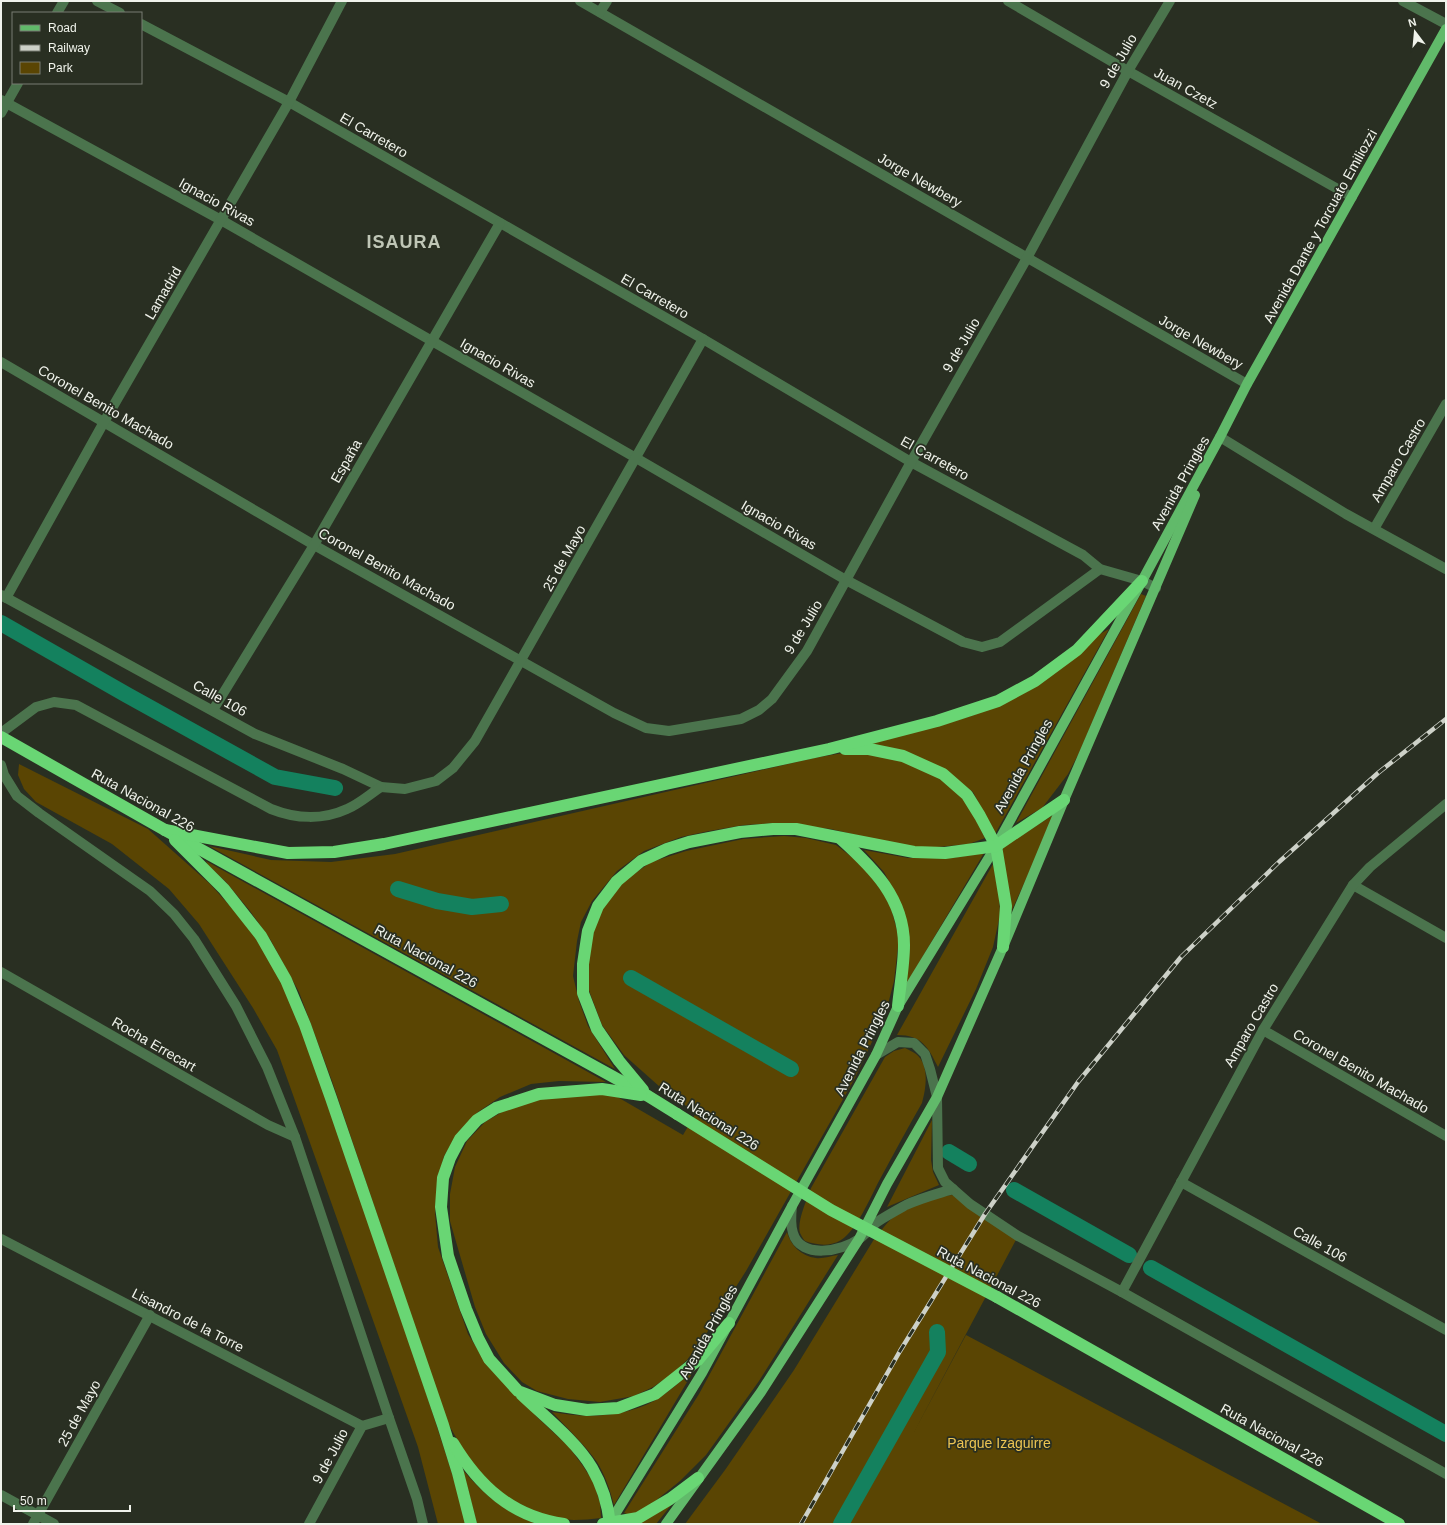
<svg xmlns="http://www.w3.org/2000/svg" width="1447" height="1525" font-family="Arial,sans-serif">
<rect width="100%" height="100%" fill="#292f22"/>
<g fill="#5a4503">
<polygon points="1141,594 1146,596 1079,753 1068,774 1042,808 1016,823"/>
<polygon points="1109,629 995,834 973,792 944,770 870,744 968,717 1003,704 1100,634"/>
<path d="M843,753C853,754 864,753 874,755C902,759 942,773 961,796C972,809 978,824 985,838L969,844L916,849L831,829L777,823L744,825L709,831L681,837L644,851L617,871L592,901L581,922L577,941L573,976L579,1001L588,1026L615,1069L209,846L271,860L331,862L395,854L814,758Z"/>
<polygon points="19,764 148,829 210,884 240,917 263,948 286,990 305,1037 420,1374 457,1489 467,1524 438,1524 418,1447 298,1109 277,1050 253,1008 199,924 169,889 112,844 36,802 24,789 18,775"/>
<polygon points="1053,815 1027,877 1011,912 1002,848"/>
<polygon points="784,836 806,838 836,845 857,861 879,885 891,908 899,938 894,981 886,1012 855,1078 746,1271 701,1342 687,1360 671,1375 653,1387 634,1396 600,1402 568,1399 537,1391 522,1382 504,1363 486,1334 475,1307 450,1221 450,1194 455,1167 467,1141 485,1122 507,1109 538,1099 577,1095 614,1095 683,1135 696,1113 660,1087 624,1055 602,1025 588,988 588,964 594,928 601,909 621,883 651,862 686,851 743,839"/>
<polygon points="864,850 908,858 951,858 984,853 907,983 899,900 884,872"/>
<path d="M206,861L606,1082L559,1081L531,1084L500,1097L478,1112L460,1130L444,1156L437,1184L435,1213L438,1247L468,1334L480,1353L537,1417L569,1447L583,1466L594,1483L600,1503L601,1518C592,1519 583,1520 574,1520C541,1519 496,1495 476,1469C465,1454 456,1437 447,1422L332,1081L299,992L270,939L250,911L226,882L208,865Z"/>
<path d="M993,864L999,895L1000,915L993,947L976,989L938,1067C928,1047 922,1035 897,1035Z"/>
<path d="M905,1048C909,1050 913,1052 916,1054C930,1065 926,1089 922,1103C907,1129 893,1155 879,1181C870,1198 857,1230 841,1240C830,1247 816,1245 805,1241C803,1239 801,1235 800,1233C797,1220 807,1200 811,1188L885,1057L894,1051Z"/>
<polygon points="932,1120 931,1160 933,1172 939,1185 887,1207"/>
<path d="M952,1195L970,1204L1018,1236L914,1432L966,1335L1322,1524H685L725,1470L794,1370L876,1236C881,1231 886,1224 891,1219C907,1205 932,1197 952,1195Z"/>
<path d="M787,1232C791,1246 801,1256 816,1258C822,1259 831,1256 838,1255L759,1381L706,1455L680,1481L654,1502L639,1512L630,1515L624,1513L699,1394Z"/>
<path d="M693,1372L614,1505C610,1490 605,1475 597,1462C584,1444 567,1428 552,1412C586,1418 622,1418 654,1401C668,1393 680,1381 693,1372Z"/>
<path d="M463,1470C483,1494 508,1515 538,1524H477Z"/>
<polygon points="672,1504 656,1524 633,1524"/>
</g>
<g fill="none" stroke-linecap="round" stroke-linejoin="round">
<g stroke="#14815e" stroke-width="16">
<polyline points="1,623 127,695 275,777 335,788"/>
<polyline points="398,889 437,901 472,907 501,904"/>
<polyline points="631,978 791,1069"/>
<polyline points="949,1152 969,1164"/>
<polyline points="1014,1190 1129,1255"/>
<polyline points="1151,1268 1446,1434"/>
<polyline points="841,1524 938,1352 937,1332"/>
</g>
<g stroke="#4b744d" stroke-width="10">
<polyline points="97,1 120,13"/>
<polyline points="580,1 1247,384"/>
<polyline points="1008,1 1128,71 1352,197"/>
<polyline points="1403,1 1446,24"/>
<polyline points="600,12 607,1"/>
<polyline points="57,13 64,1"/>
<polyline points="141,24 289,102 703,339 911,462 1083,555 1100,569 1142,581 1156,588"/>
<polyline points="1,100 221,220 636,458 846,580 963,642 982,647 1000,642 1100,569"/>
<polyline points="1,113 18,83"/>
<polyline points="1,362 314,545 614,713 646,728 669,731 741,719 759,710 772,699 807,651 911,462 1027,258 1128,71 1170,1"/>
<polyline points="1220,437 1346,514 1446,569"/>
<polyline points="1374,529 1446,404"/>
<polyline points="1,595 255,734 343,769 381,787 405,789 436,781 453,768 475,741 703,339"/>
<polyline points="6,598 104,422 289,102 342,1"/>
<polyline points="213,710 314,545 500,223"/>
<path d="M1,733L36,707L54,702L76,705L271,809C296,819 323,820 347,809C359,804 370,794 381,787"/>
<polyline points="1,765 4,775 17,796 39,813 150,891 174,914 194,939 236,1006 267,1067 295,1137 389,1418 417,1499 423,1524"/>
<polyline points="1353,885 1446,938"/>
<polyline points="1,972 268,1125 295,1137"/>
<polyline points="1263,1030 1446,1136"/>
<polyline points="876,1055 898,1042 914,1043 925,1054 930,1069 937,1097 938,1168 945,1182 970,1204 1018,1236 1122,1292 1446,1474"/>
<polyline points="1181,1182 1446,1330"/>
<path d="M792,1206C791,1215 790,1224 793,1233C801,1260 842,1251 859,1239C866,1234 871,1227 877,1222C886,1216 897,1210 906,1205C921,1198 937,1194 953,1189"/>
<polyline points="1,1239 362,1426"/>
<polyline points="1122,1292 1263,1030 1353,885 1370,867 1446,804"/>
<polyline points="1,1495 54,1524"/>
<polyline points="33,1524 150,1315"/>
<polyline points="309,1524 362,1426 389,1418"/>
</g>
<g stroke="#61ba6a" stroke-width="10">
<polyline points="609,1524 702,1373 792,1206 876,1055 898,1006 996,846 1142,581 1220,437 1247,384 1446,29"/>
<polyline points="666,1524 761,1392 859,1239 887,1184 937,1097 1003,947 1064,800 1195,495"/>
</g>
<g stroke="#69d674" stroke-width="12">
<polyline points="1,737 165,830 648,1096 677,1114"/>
<polyline points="845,749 869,749 903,756 943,774 967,795 980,816 996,846 1006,906 1003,947"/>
<polyline points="165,830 288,853 334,852 384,844 829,749 937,721 998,701 1035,681 1077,650 1142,581"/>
<path d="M841,839C873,868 904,898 904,945C904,965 900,986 898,1006"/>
<polyline points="175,840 224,889 261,936 286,980 305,1025 331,1098 443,1425 458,1473 471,1524"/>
<polyline points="643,1090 619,1061 597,1029 583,993 583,964 588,931 598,906 617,881 641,861 667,849 689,842 740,832 773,829 796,829 914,852 945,853 996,846 1064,800"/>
<polyline points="641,1095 602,1089 539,1094 496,1108 477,1120 460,1139 450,1158 443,1178 441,1207 448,1256 466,1309 478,1338 489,1359 518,1391 555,1405 587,1410 618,1408 655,1394 698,1360 729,1323"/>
<polyline points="997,1297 1399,1524"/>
<path d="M522,1395C544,1416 577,1442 592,1468C602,1485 608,1505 610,1524"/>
<path d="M453,1443C479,1486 512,1517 564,1524"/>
<polyline points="603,1524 638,1518 670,1499 698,1478"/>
</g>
<g stroke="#cdd1c8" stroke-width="4.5">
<polyline id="rail" points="801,1524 900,1351 985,1214 1078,1082 1181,957 1279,862 1378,773 1446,719"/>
</g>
<use href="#rail" stroke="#292f22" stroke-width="3" stroke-dasharray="9" stroke-linecap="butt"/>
<polyline stroke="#69d674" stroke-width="12" points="677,1114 831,1210 997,1297"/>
</g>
<g text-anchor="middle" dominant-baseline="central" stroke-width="3.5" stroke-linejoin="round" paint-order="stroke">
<g font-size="14" fill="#f0f3eb" stroke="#292f22">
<text transform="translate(1118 61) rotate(-60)">9 de Julio</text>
<text transform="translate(1186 88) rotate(29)">Juan Czetz</text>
<text transform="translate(374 135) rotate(30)">El Carretero</text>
<text transform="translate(920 180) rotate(30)">Jorge Newbery</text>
<text transform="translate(217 202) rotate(29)">Ignacio Rivas</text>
<text transform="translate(1320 226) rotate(-61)">Avenida Dante y Torcuato Emiliozzi</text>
<text transform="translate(163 293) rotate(-60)">Lamadrid</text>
<text transform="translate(655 296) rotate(30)">El Carretero</text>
<text transform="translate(1201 342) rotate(30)">Jorge Newbery</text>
<text transform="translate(961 345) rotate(-60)">9 de Julio</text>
<text transform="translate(498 363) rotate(30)">Ignacio Rivas</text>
<text transform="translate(106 407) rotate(30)">Coronel Benito Machado</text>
<text transform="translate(935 458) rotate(29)">El Carretero</text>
<text transform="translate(1398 460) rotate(-60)">Amparo Castro</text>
<text transform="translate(346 461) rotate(-60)">España</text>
<text transform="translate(1180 483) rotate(-61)">Avenida Pringles</text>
<text transform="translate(779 525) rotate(30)">Ignacio Rivas</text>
<text transform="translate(564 558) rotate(-61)">25 de Mayo</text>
<text transform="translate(387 569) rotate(29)">Coronel Benito Machado</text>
<text transform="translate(803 627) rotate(-59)">9 de Julio</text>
<text transform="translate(220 698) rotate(29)">Calle 106</text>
<text transform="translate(1023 766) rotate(-61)">Avenida Pringles</text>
<text transform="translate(143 800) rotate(29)">Ruta Nacional 226</text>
<text transform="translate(426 956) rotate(29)">Ruta Nacional 226</text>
<text transform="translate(1251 1025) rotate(-60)">Amparo Castro</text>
<text transform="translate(154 1044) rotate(30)">Rocha Errecart</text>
<text transform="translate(862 1048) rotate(-63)">Avenida Pringles</text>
<text transform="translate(1361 1071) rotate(30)">Coronel Benito Machado</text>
<text transform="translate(709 1116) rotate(32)">Ruta Nacional 226</text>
<text transform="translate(1320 1244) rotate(29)">Calle 106</text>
<text transform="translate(989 1277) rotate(28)">Ruta Nacional 226</text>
<text transform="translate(188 1320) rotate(27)">Lisandro de la Torre</text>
<text transform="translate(708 1332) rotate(-61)">Avenida Pringles</text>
<text transform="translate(79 1413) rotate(-61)">25 de Mayo</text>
<text transform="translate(1272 1435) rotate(29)">Ruta Nacional 226</text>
<text transform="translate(330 1456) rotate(-62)">9 de Julio</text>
</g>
<g font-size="14" fill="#ecc452" stroke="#292f22">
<text x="999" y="1443">Parque Izaguirre</text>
</g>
<g font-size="18" font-weight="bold" letter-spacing="1" fill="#bfc6b6" stroke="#292f22">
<text x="404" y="242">ISAURA</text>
</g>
</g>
<rect width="1447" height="1525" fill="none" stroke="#f0f3eb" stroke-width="4"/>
<rect x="12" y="12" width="130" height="72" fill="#292f22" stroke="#797d72"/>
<rect x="20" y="25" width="20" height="6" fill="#61ba6a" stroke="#797d72"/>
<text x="48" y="32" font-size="12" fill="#f0f3eb">Road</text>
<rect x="20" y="45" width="20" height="6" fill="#cdd1c8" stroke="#797d72"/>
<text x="48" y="52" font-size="12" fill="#f0f3eb">Railway</text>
<rect x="20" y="62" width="20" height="12" fill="#5a4503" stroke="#797d72"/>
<text x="48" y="72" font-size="12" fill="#f0f3eb">Park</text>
<g transform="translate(1415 32) rotate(344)" stroke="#292f22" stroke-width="3" paint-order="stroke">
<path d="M0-3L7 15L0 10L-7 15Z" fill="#f0f3eb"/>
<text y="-6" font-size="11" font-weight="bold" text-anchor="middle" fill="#f0f3eb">N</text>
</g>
<path d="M14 1505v6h116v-6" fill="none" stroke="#f0f3eb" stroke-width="2"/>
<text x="20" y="1505" font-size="12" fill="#f0f3eb" stroke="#292f22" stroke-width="3" paint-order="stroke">50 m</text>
</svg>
